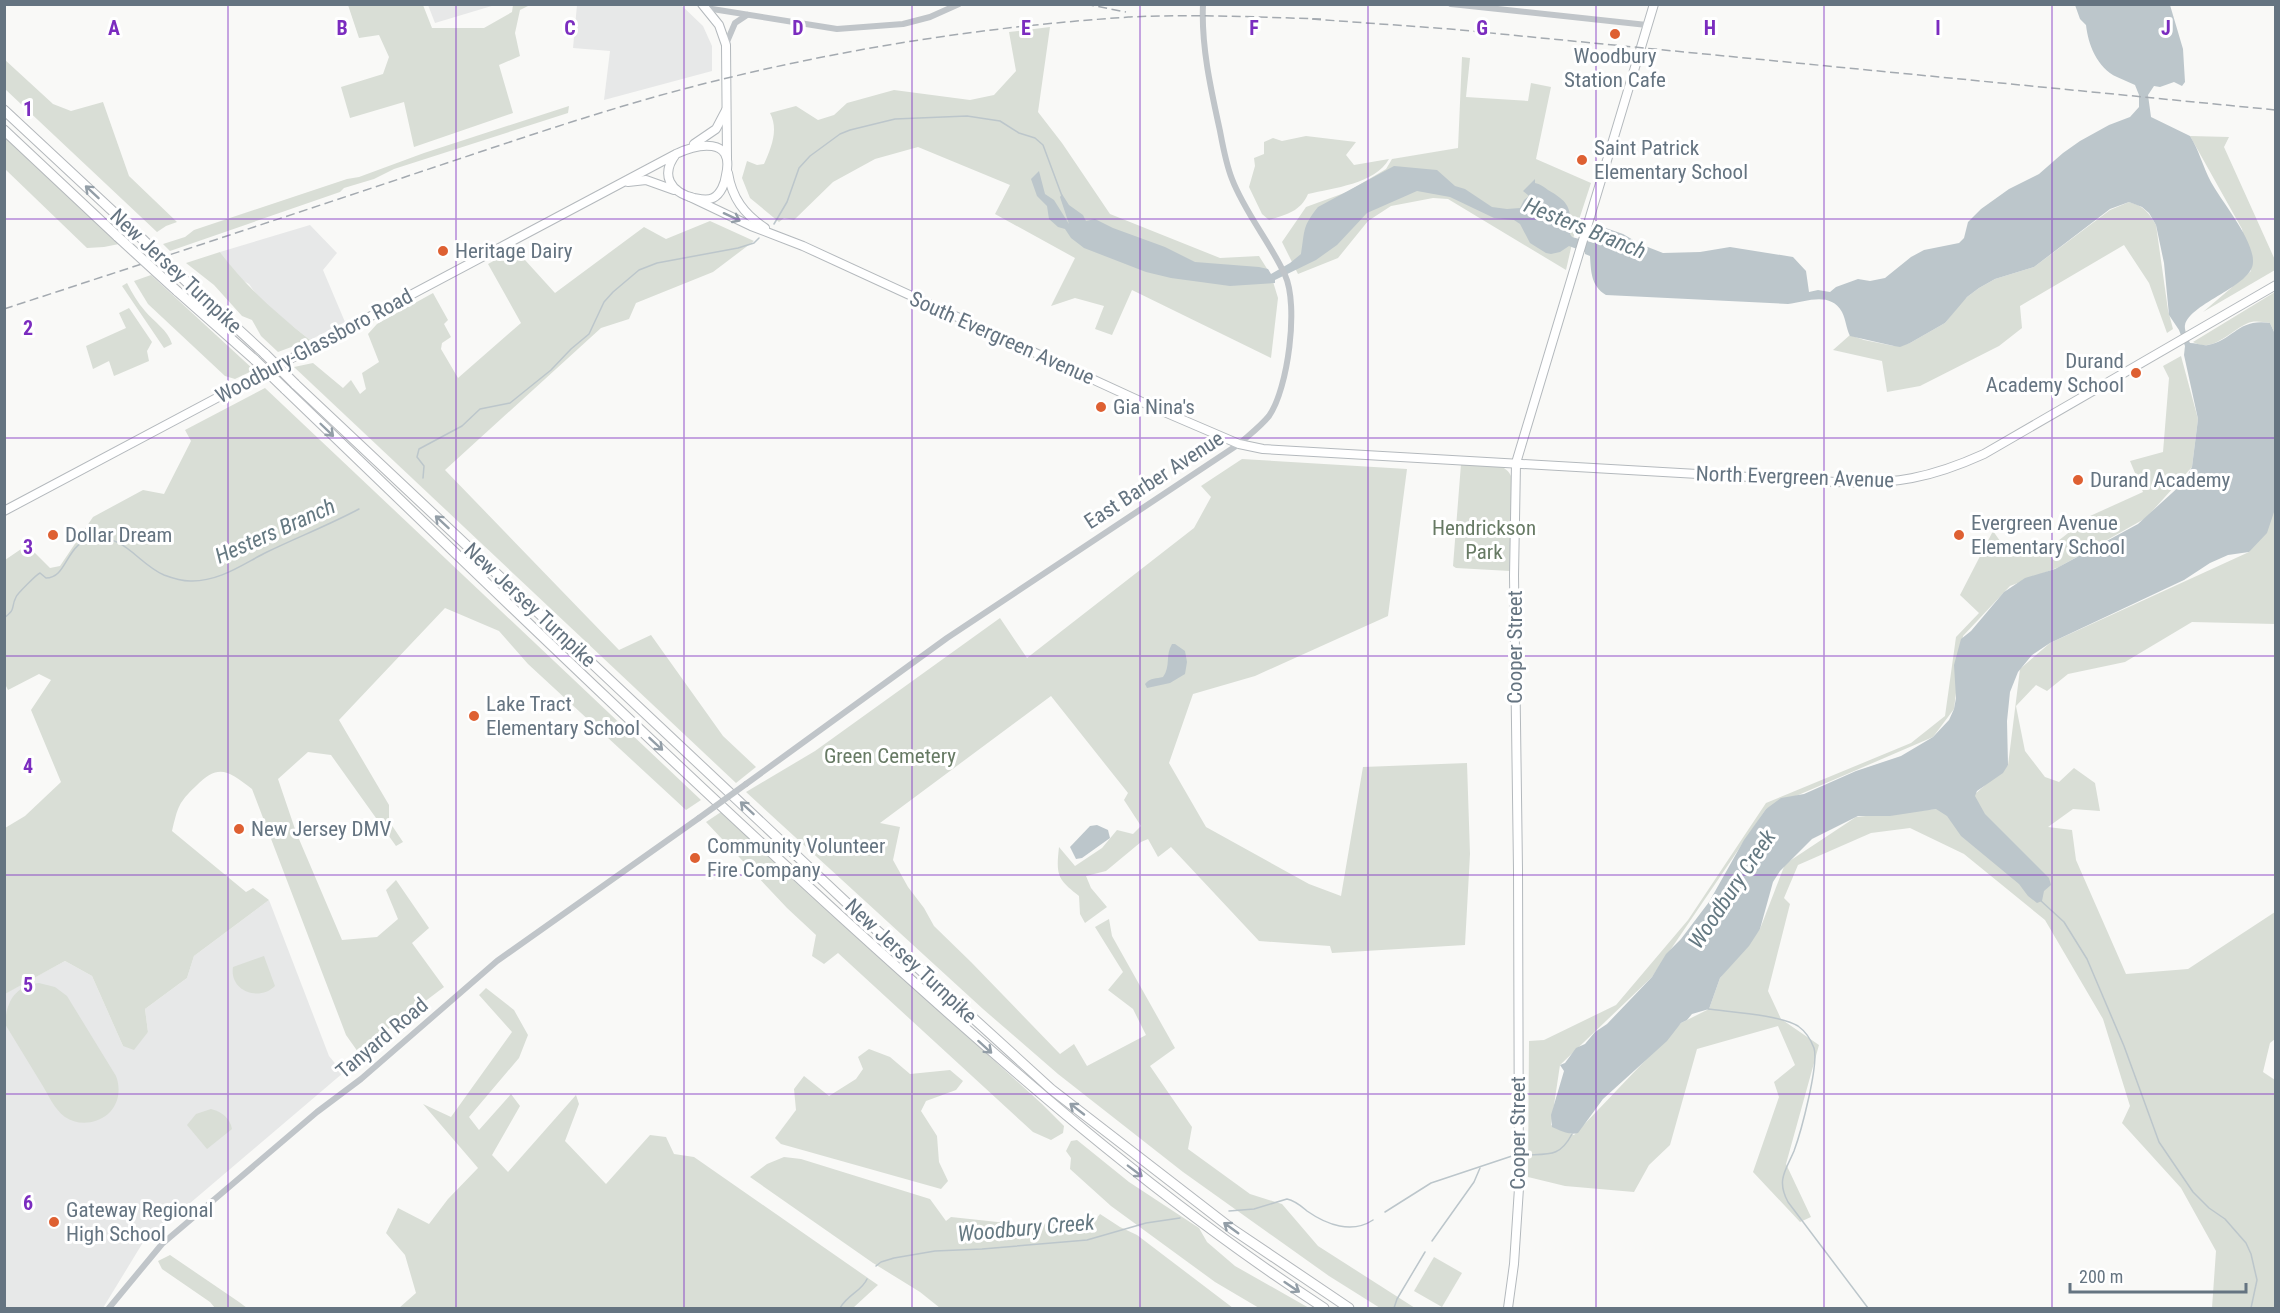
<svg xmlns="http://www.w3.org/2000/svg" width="2280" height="1313" font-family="'Roboto Condensed',sans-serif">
<rect width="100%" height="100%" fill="#f9f9f7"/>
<g fill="#e7e8e8">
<polygon points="428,5 495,5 435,23"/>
<polygon points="577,5 681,5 703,26 712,46 712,71 604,100 610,51 573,48"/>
<polygon points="310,225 337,253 323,270 345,322 310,340 261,301 249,284 240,279 220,252"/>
<polygon points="269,900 329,1056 343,1073 142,1244 103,1308 5,1308 4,994 65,961 92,976 123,1046 148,1032 145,1009 187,978 194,956"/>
</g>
<g fill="#d9ded6">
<polygon points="348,5 423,5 432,28 484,28 512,12 513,5 530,5 520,10 515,33 520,56 499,65 513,113 414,147 404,102 350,118 341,87 383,74 389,57 379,35 359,38"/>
<path d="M1050,27L1038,112L1062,143L1110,214L1220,258L1259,256L1271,275L1278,298L1271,358L1132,290L1112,335L1095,329L1104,306L1075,298L1051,306L1075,258L995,214L1010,185L918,147L875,159L833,182L794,220L784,218L779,222L750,198L742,178L747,161L757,165L764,164C771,148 779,130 770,113L796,106L818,120L834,115L847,103L894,90L970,100L994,95L1016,71L1009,32Z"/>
<polygon points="1462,57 1470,58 1466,97 1528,101 1531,83 1551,87 1536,159 1591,183 1574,235 1566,270 1448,199 1433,198 1391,206 1368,221 1338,258 1298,274 1282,242 1306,207 1347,192 1386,169 1392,159 1458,148"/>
<polygon points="4,59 53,104 71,111 103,102 129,176 177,222 166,226 157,232 5,89"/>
<polygon points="569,106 568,113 394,169 374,179 344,188 340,192 170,251 163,244 185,237 194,230 347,179 359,177 424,153"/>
<polygon points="4,136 119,244 104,247 87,248 5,169"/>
<path d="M1306,136L1356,142L1346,155L1354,165L1389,159C1375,184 1333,188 1308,194C1300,212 1287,214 1269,220L1262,214L1249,187L1255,166L1254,158L1264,154V142L1273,138L1282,141Z"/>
<polygon points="2190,136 2229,137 2224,147 2275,260 2275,270 2203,312 2251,271 2242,229"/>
<path d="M2129,202C2144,206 2149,213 2156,225L2168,310L2173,329L2167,333L2149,283L2124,245L2020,306L2022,328L1999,346L1920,386L1887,392L1882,361L1833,350L1850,335L1864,340L1894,346L1910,343L1945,323L1963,300L1979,288L1995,279L2034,267L2110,210Z"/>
<polygon points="710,221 754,241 713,272 636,303 629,319 601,328 445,470 619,650 651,635 723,736 756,767 736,783 294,367 313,363 343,388 351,380 360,394 366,389 362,373 379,362 368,334 377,324 433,293 448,320 444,324 451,337 442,343 441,349 458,378 521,323 488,264 515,249 555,293 644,227 666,239"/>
<path d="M220,252C246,287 275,312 310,340L278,352L261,336L252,320L242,316L214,285L186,263Z"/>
<polygon points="151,275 254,370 235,379 225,376 148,304 134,281"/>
<path d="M127,283C132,293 138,303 145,311C154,322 168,330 172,344L164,348L122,286Z"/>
<path d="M2275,292V334L2270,323C2261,322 2254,320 2246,324C2229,332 2213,353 2193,342Z"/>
<polygon points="129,308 152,342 147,351 149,361 114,376 109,361 93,369 86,346 126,328 119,313"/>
<polygon points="2181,356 2198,419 2192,467 2146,518 2059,567 2010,586 1963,636 1954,709 1933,737 1766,809 1652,977 1560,1065 1551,1125 1574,1135 1681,1023 1709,1009 1720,978 1760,929 1785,864 1856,817 1936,809 1975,794 2008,765 2020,669 2050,643 2249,552 2275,506 2275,624 2192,622 2125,662 2068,674 2047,691 2036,685 2016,706 2025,751 2045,777 2059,782 2074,768 2095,783 2100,811 2073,809 2048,827 2072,830 2076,860 2126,974 2188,969 2275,912 2275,1039 2270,1043 2263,1072 2275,1080 2275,1308 2212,1308 2216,1251 2181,1188 2122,1123 2130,1106 2103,1019 2045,920 1964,854 1910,828 1871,833 1798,865 1784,898 1790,904 1768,991 1781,1019 1819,1045 1786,1164 1811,1217 1800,1222 1753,1172 1779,1097 1774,1082 1795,1065 1778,1026 1697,1049 1670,1145 1649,1165 1634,1192 1565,1186 1528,1177 1529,1041 1544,1040 1616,1005 1688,920 1766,803 1911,743 1945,716 1956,637 1979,613 1960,595 1993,531 2010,555 2040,555 2090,516 2143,492 2130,461 2163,452 2169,378 2163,366"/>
<path d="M265,388L701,800L686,810L528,664L499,631L445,608L339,720L389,805V821L403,842L396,846L331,755L308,752L278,779L296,832L342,940L377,937L398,919L386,890L396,880L429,928L412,943L444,987L358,1052L346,1035L252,789C228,771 219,763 196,786C178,803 178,807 172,831L246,892L253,888L269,900L194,956L187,978L145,1009L148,1032L134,1050L123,1046L92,976L65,961L5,994V828L25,816L61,782L31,710L51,680L39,674L8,690L5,684V560L27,545L50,568L60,566L93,517L143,490L164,494L191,441L185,430Z"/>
<path d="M1242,459L1407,469L1388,616L1255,676L1193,694L1169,763L1206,827L1309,884L1341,896L1363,767L1467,763L1470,854L1465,945L1332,953L1330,946L1259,941L1171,847L1158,857L1148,839L1141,842L1106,871L1086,876L1091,888L1107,907L1085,923L1080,914L1079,896C1057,879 1056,875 1059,847L1075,866L1102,848L1117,830L1133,834L1141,826L1124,800L1128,793L1051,696L880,823L900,827L893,860L908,887L924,908L934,926L971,962L1060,1054L1074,1044L1087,1066L1146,1035L1133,1009L1108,990L1123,972L1095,927L1109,919L1112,936L1175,1048L1150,1066L1192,1127L1188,1149L1250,1194L1282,1204L1318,1246L1415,1308H1380L1329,1276L1183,1172L1058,1074L983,1009L746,792L815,751L1000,618L1027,658L1194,528L1211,497L1201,486Z"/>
<path d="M1461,464C1477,464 1504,460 1511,476L1512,569L1510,571L1456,568L1453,566Z"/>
<polygon points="721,812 1042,1104 1064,1126 1063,1133 1051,1140 1033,1132 838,953 824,964 812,956 816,935 787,908 706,822"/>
<path d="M264,956L275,986C259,1002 229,991 233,967Z"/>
<path d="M39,983L55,987L67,996L116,1076C121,1089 119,1104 108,1114C96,1124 78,1126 65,1117C54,1109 48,1094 41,1083C29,1063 17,1044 5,1024V1014L6,1015C9,996 20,985 39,983Z"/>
<polygon points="486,988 514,1010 528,1035 519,1058 469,1117 479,1130 511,1094 520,1106 492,1155 508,1172 576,1095 579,1104 565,1141 606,1184 650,1135 666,1137 674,1154 694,1157 878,1285 853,1308 399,1308 416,1293 405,1255 386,1233 398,1208 429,1224 448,1199 478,1168 423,1104 451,1117 512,1032 479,995"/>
<polygon points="869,1049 890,1057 910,1074 950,1070 963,1081 956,1090 926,1101 921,1111 937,1136 939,1162 948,1181 941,1189 781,1144 775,1138 796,1110 794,1089 804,1076 829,1096 856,1079 863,1069 858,1057"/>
<path d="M211,1109C222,1112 230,1118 232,1129L207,1149L187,1125L196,1114Z"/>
<polygon points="1077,1140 1129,1182 1199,1228 1207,1242 1235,1266 1309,1308 1259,1308 1215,1282 1111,1206 1070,1169 1071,1158 1066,1151 1071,1141"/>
<polygon points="784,1157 801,1159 930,1199 946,1221 951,1217 1007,1223 1092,1224 1100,1214 1120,1227 1137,1235 1233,1308 940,1308 920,1292 873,1263 750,1177 767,1164"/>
<polygon points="170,1255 239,1302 247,1308 215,1308 210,1302 162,1269 158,1261"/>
<polygon points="1434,1257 1462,1273 1442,1307 1414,1291"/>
</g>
<g fill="#bcc6cb">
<path d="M2075,5H2170L2183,49L2185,82L2182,86L2174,82L2160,87L2154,86L2148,95L2151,117L2190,136C2199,150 2203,167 2211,182C2222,202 2254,240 2253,262C2253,286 2190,303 2185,325C2184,330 2188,338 2190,343C2196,343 2202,346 2208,345C2234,340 2238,318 2270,323L2275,334V509L2267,533L2249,552L2228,555L2210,563L2184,580L2050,643L2032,655L2018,672L2010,692L2007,721L2008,765L2003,773L1977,791L1975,796L1985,814L2049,878L2051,885L2044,891L2042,901L2037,903L2028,896L2019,884L1961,836L1947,816L1936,809L1890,816H1858L1812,839L1780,871L1773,882L1760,929L1749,946L1720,978L1709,1009L1692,1014L1687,1020L1681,1023L1667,1041L1603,1099L1578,1133C1570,1136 1559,1130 1552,1127L1551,1115L1564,1071L1560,1065L1565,1063L1576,1048L1585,1044L1595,1032L1607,1024L1652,977L1666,954L1681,939L1709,902L1744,840L1766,809L1781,798L1804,794L1856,771L1901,756L1933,737L1949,720L1954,709L1956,698L1954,665L1961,639L1971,631L2004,592L2025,578L2055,569L2138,524L2183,483L2192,467L2198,419L2184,355L2185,346L2179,330L2169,315L2164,263L2156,225L2149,213L2142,207L2129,202L2110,209L2034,267L1995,279L1979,288L1967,297L1945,323L1910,343L1900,347L1894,346L1850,336C1846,328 1846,320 1842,312C1830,291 1806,302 1788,304L1606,295C1591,286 1591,272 1590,256L1585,254V252L1569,246L1560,252L1551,254L1546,253L1530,243L1520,224L1514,220L1494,218L1450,197L1417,191L1367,213L1337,245L1316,260L1275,280V283L1230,286L1171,278L1146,272L1084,248L1071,238L1065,229L1058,227L1049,219L1047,206L1037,196L1031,179L1039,171L1045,194L1054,200L1069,224L1060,197L1062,194L1069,205L1083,215L1086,221L1095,219L1113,228L1165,247L1195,262L1259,267L1268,269L1271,274L1290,263L1301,254C1305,230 1302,227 1318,207L1394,166L1437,170L1455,186L1465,189L1492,207L1507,209L1520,208L1524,200L1529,196L1523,191L1535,179V183C1540,184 1544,187 1548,190C1571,203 1571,209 1570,234L1572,237L1594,243L1598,236L1597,227L1600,226L1623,234L1640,244L1663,253L1700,252L1730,247L1793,257L1806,271L1809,292L1818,290L1830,292L1836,287L1858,279L1870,281L1885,278L1911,257L1924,250L1959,243L1964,238L1968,222L1981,209L2009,189L2039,174L2063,153L2080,141L2109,125L2130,117L2139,107V95L2135,85C2129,82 2123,80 2117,77C2097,68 2088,44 2086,25L2080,19Z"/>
<path d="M1172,644H1175L1185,651L1187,662L1185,674L1170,683L1147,688L1145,684C1151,677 1156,679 1163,677C1171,666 1165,655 1172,644Z"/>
<polygon points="1097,825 1108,830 1110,838 1082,858 1076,859 1070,847 1090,826"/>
</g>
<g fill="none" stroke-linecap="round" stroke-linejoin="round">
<g stroke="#bcc6cb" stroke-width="1.5">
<polyline points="774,224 787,202 799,168 810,156 840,134 850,130 895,119 967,116 1000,121 1019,133 1035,138 1043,145 1062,196"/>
<polyline points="423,478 424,466 417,457 419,449 462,426 480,409 510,403 551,370 571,349 589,334 604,302 613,292 639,270 657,263 738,248 754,243 759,238"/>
<path d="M4,618C17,608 10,609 16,597C17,594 37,574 40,573L46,578C69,578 65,539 97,538C125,536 140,565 164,575C172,578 182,581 190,581C219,582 243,564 267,552C298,537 329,525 359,509"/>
<polyline points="2040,900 2064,922 2087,959 2124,1046 2159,1142 2193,1192 2209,1208 2225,1219 2246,1243 2251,1254 2257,1280 2251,1308"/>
<path d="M1708,1009C1730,1012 1781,1015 1798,1026C1805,1031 1811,1040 1814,1048C1819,1065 1801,1132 1794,1151C1786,1170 1776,1180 1788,1202L1868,1308"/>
<path d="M1526,1155C1549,1154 1560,1157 1572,1134"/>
<path d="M1229,1211L1254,1209L1287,1199C1296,1201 1301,1206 1307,1211C1327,1225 1352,1234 1373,1220"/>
<polyline points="1385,1212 1431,1183 1515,1155"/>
<polyline points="1432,1241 1474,1182 1480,1168"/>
<polyline points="876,1266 881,1262 894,1258 935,1251 982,1249 1087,1240 1146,1223 1180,1218"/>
<path d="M840,1308C848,1294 862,1291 867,1279"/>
<polyline points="1394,1308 1397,1299 1425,1252"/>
</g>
<g stroke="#b4b9bd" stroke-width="10">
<g id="primary">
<polyline points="702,4 719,25 726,45 727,158"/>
<polyline points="694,144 716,129 726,110"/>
<path d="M728,173C732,198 744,214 765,228"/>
<polyline points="628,182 646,180 674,190"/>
<path d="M690,197L751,226L803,246L1155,408L1239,444L1263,449L1836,482C1894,485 1931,478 1984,454L2276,285"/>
<path d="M4,511L676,154C697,144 735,136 726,175C725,183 721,194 713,198C707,201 700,199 694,198C670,192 660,175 676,154"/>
<polyline points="1508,1308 1514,1264 1519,1188 1518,870 1514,576 1516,463 1654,4"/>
</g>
</g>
<g stroke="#b4b8bc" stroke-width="11">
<g id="motorway">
<polyline points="4,110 135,232"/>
<polyline points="4,130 118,237"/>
<polyline points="191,286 265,354"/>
<polyline points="177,291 255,360"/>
<polyline points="295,384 849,905 1051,1089 1232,1229 1349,1308"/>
<path d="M285,389C471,568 656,748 847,922C1000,1061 1151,1195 1324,1308"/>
</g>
</g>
<g stroke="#c0c5c9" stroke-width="6">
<polyline points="1451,4 1647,25"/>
<polyline points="706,8 837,29 903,24 930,17 959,4"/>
<polyline points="726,44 735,23 747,15"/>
<path d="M746,784L947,638L1239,444C1249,435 1260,427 1269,416C1288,389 1299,305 1285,275C1270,242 1245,213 1232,179C1226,164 1223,147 1220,131C1211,90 1201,46 1203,4"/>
<polyline points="109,1308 162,1244 317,1112 361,1079 497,961 699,818"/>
</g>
<use href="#primary" stroke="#fff" stroke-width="8"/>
<use href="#motorway" stroke="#fff" stroke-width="9"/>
<g stroke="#a4aab0" stroke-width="1.5" stroke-dasharray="9 4.5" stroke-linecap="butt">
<polyline points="1085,4 1126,12"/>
<polyline points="1312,19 1450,29 2276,110"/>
<path d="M4,309C145,263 285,217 426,170C522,138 620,104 719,80C853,47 991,26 1130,17C1193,14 1257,17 1321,19"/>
</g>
<g stroke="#b4b8bc" stroke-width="11" stroke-linecap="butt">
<g id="motorway-bridge">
<polyline points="135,232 191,286"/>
<polyline points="118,237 177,291"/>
<polyline points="265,354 295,384"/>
<polyline points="255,360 285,389"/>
</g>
</g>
<polyline stroke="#c0c5c9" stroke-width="6" points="699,818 746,784"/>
<use href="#motorway-bridge" stroke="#fff" stroke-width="9"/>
</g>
<defs><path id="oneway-shaft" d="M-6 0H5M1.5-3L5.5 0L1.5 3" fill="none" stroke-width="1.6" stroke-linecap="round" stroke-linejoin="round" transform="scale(1.5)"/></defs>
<g stroke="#939ea7">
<use href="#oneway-shaft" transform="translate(92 192) rotate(-137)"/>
<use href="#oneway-shaft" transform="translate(732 217) rotate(25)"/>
<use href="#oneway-shaft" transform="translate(327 430) rotate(44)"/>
<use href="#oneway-shaft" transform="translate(442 522) rotate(-137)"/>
<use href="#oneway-shaft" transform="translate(656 744) rotate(43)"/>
<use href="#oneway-shaft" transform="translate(747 808) rotate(-137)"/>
<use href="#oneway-shaft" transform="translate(985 1047) rotate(42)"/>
<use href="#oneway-shaft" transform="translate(1077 1109) rotate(-142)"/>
<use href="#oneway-shaft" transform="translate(1135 1171) rotate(37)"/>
<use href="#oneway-shaft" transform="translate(1231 1228) rotate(-144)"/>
<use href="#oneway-shaft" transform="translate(1292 1287) rotate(34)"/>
</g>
<path fill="none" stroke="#7b2cbf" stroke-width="1.5" stroke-opacity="0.55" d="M228,4V1308M456,4V1308M684,4V1308M912,4V1308M1140,4V1308M1368,4V1308M1596,4V1308M1824,4V1308M2052,4V1308M4,219H2276M4,438H2276M4,656H2276M4,875H2276M4,1094H2276"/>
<g fill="#de6032" stroke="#fff" stroke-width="2">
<circle cx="1615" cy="34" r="6"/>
<circle cx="1582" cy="160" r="6"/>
<circle cx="443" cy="251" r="6"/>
<circle cx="2136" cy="373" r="6"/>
<circle cx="1101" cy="407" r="6"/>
<circle cx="2078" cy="480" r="6"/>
<circle cx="53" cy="535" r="6"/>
<circle cx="1959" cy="535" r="6"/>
<circle cx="474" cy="716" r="6"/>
<circle cx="239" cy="829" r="6"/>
<circle cx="695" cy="858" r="6"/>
<circle cx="54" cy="1222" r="6"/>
</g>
<g text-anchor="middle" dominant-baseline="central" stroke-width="6" stroke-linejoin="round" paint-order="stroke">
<g font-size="21" fill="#657481" stroke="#fff" text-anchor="start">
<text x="1615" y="56" text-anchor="middle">Woodbury<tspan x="1615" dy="24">Station Cafe</tspan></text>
<text x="1594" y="148">Saint Patrick<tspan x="1594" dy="24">Elementary School</tspan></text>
<text x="455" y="251">Heritage Dairy</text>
<text x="2124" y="361" text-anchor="end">Durand<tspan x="2124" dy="24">Academy School</tspan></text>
<text x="1113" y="407">Gia Nina's</text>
<text x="2090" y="480">Durand Academy</text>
<text x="1971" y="523">Evergreen Avenue<tspan x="1971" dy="24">Elementary School</tspan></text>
<text x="65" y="535">Dollar Dream</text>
<text x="486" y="704">Lake Tract<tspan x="486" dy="24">Elementary School</tspan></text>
<text x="251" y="829">New Jersey DMV</text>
<text x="707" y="846">Community Volunteer<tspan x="707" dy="24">Fire Company</tspan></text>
<text x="66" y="1210">Gateway Regional<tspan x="66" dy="24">High School</tspan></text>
</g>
<g font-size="21" fill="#657481" stroke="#fff">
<text transform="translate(176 271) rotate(43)">New Jersey Turnpike</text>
<text transform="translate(1002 338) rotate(24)">South Evergreen Avenue</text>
<text transform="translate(314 346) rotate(-28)">Woodbury-Glassboro Road</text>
<text transform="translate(1795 477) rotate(2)">North Evergreen Avenue</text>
<text transform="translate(1154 480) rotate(-33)">East Barber Avenue</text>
<text transform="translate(530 605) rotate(43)">New Jersey Turnpike</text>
<text transform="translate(1515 647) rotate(-90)">Cooper Street</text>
<text transform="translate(911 961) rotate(43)">New Jersey Turnpike</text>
<text transform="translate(382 1038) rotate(-40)">Tanyard Road</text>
<text transform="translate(1518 1133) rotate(-90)">Cooper Street</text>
</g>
<g font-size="21" fill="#677a64" stroke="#fff">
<text x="1484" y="528">Hendrickson<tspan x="1484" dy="24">Park</tspan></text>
<text x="890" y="756">Green Cemetery</text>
</g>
<g font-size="22" font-style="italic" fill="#657982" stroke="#fff">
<text transform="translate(1585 228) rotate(22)">Hesters Branch</text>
<text transform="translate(275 531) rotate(-24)">Hesters Branch</text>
<text transform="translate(1732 889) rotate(-56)">Woodbury Creek</text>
<text transform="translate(1026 1228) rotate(-5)">Woodbury Creek</text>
</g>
</g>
<g font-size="20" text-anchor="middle" font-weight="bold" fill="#7b2cbf" stroke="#fff" stroke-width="6" stroke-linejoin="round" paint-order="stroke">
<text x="114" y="35">A</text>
<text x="342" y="35">B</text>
<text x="570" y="35">C</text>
<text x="798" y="35">D</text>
<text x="1026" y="35">E</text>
<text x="1254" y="35">F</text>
<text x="1482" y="35">G</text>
<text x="1710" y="35">H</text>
<text x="1938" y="35">I</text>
<text x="2166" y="35">J</text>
<text x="28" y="116">1</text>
<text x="28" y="335">2</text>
<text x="28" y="554">3</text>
<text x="28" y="773">4</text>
<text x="28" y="992">5</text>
<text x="28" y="1210">6</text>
</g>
<rect width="2280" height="1313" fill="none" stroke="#657481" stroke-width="12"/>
<path d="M2070 1283v9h176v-9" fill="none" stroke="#657481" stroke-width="3"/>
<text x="2079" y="1283" font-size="18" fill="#657481" stroke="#ffffff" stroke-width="4.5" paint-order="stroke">200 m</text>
</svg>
